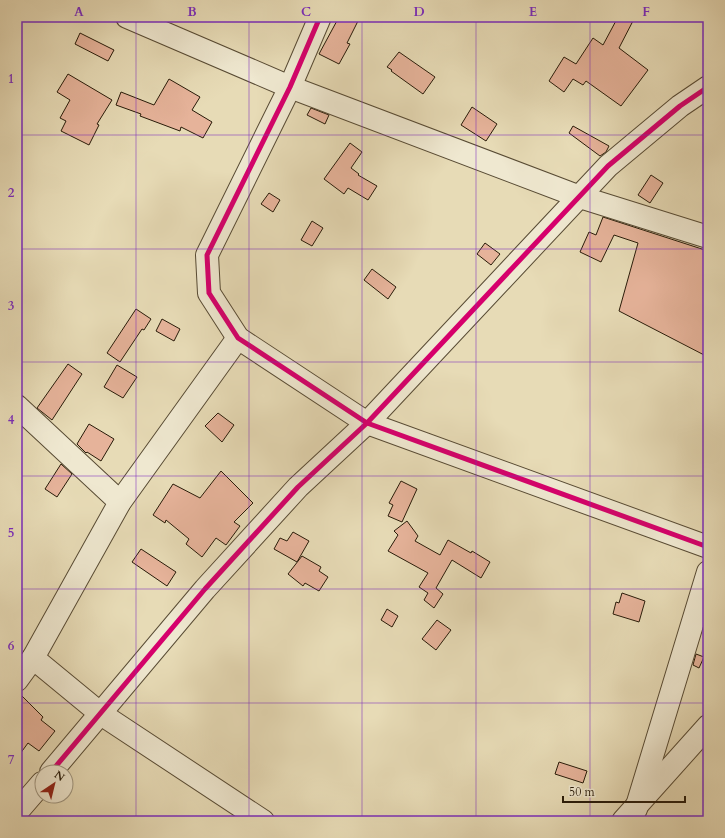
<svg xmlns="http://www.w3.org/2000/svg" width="725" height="838" font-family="Cardo,serif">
<rect width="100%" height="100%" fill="#e7dbb6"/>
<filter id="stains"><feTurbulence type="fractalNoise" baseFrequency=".005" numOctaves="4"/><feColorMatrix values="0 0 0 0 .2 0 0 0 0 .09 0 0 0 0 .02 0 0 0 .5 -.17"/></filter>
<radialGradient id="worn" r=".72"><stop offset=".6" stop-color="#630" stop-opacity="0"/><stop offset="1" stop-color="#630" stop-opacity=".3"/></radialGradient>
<g fill="#e6b39a" stroke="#281b09">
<polygon points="339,17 360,17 347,43 350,44 339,64 319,54"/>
<polygon points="618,17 635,17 619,48 648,70 621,106 586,81 583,85 573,79 564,92 549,81 564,57 576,64 593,38 603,45"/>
<polygon points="80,33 114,50 108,61 75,44"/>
<polygon points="399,52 435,77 423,94 391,71 392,70 387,67"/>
<polygon points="68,74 112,100 97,124 99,125 89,145 61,131 66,121 60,118 70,100 57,92"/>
<polygon points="169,79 200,97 192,110 212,122 203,138 181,127 180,131 140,116 141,114 116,105 121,92 154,105"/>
<polygon points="472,107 497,124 486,141 461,125"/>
<polygon points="311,108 329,115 325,124 307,115"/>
<polygon points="573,126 609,146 606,152 600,156 569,133"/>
<polygon points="350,143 362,152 351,168 359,174 358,175 377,186 368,200 348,188 344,194 324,179"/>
<polygon points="651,175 663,183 650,203 638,195"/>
<polygon points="269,193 280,200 273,212 261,204"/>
<polygon points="603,217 708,251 708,357 619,311 638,243 614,235 601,262 580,252 589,232 596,235"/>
<polygon points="312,221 323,228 312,246 301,240"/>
<polygon points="485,243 500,254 491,265 477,254"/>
<polygon points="372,269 396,287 388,299 364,280"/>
<polygon points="136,309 151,319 144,330 142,329 120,362 107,353"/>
<polygon points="162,319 180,329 174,341 156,331"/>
<polygon points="68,364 82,374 52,420 37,408"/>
<polygon points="117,365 137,377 123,398 104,387"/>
<polygon points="218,413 234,425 222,442 205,426"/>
<polygon points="89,424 114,439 101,461 87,452 86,453 77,444"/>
<polygon points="61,464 72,474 57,497 45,489"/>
<polygon points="221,471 253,503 234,522 240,526 226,545 216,538 202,557 186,544 189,539 166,520 165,523 153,515 173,484 200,498"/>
<polygon points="401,481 417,489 402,522 388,516 393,505 389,503"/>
<polygon points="407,521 418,536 415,541 440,555 448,540 471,553 472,551 490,562 481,578 452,560 436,588 443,594 434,608 424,600 428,593 419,587 428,573 388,551 398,535 394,531"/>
<polygon points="293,532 309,541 297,562 274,549 280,538 287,541"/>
<polygon points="141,549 176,572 167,586 132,562"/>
<polygon points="302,556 321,567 319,571 328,577 319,591 305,583 303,586 288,574"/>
<polygon points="622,593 645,601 639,622 613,614 616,602 619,603"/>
<polygon points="387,609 398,616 392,627 381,620"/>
<polygon points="437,620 451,630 436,650 422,639"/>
<polygon points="696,654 704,657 699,668 693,665"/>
<polygon points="17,692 18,692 43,717 41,720 55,731 39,751 28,743 17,758"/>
<polygon points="559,762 587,771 583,783 555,774"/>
</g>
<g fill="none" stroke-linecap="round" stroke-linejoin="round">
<g stroke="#584b34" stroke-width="24">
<g id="minor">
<polyline points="127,17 290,87 580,197 708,237"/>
<polyline points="320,17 290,87 207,255 209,293 238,338 367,423 708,547"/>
<polyline points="17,406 120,502"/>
<polyline points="33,658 101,714 263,821"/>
<polyline points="17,680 33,658 120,502 238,338"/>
<polyline points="51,772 205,589 298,487 367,423 608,166 680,106 708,87"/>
<polyline points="636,809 708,572"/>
<polyline points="17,812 42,783"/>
<polyline points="623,821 708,726"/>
</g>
</g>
<use href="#minor" stroke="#efe8d0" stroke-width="22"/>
<g stroke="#efe8d0" stroke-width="8">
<g id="cycleway">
<polyline points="320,17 290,87 207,255 209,293 238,338 367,423 708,547"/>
<polyline points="51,772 205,589 298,487 367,423 608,166 680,106 708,87"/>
</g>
</g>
<use href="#cycleway" stroke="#d6006c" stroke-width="5"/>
</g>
<path fill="none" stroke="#7b2cbf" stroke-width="1" stroke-opacity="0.55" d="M136,17V821M249,17V821M362,17V821M476,17V821M590,17V821M17,135H708M17,249H708M17,362H708M17,476H708M17,589H708M17,703H708"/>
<rect width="725" height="838" fill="none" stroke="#e7dbb6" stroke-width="44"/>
<g transform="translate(54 784) rotate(35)"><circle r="19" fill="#efe8d0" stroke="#9f9680"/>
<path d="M0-3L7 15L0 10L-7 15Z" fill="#8f2418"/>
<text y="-6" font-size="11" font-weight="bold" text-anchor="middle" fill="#281b09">N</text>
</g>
<path d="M563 796v6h122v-6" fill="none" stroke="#281b09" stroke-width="2"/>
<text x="569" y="796" font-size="12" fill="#281b09" stroke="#efe8d0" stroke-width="3" paint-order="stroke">50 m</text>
<rect x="22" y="22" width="681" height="794" fill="none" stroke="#7b2cbf" stroke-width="1.5"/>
<g font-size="13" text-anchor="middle" font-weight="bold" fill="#7b2cbf">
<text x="79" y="16">A</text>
<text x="192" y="16">B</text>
<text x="306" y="16">C</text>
<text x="419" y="16">D</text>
<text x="533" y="16">E</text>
<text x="646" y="16">F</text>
<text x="11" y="83">1</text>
<text x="11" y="197">2</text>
<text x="11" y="310">3</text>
<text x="11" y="424">4</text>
<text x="11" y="537">5</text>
<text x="11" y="650">6</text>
<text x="11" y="764">7</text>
</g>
<rect width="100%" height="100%" filter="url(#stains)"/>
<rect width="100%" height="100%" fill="url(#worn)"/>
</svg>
